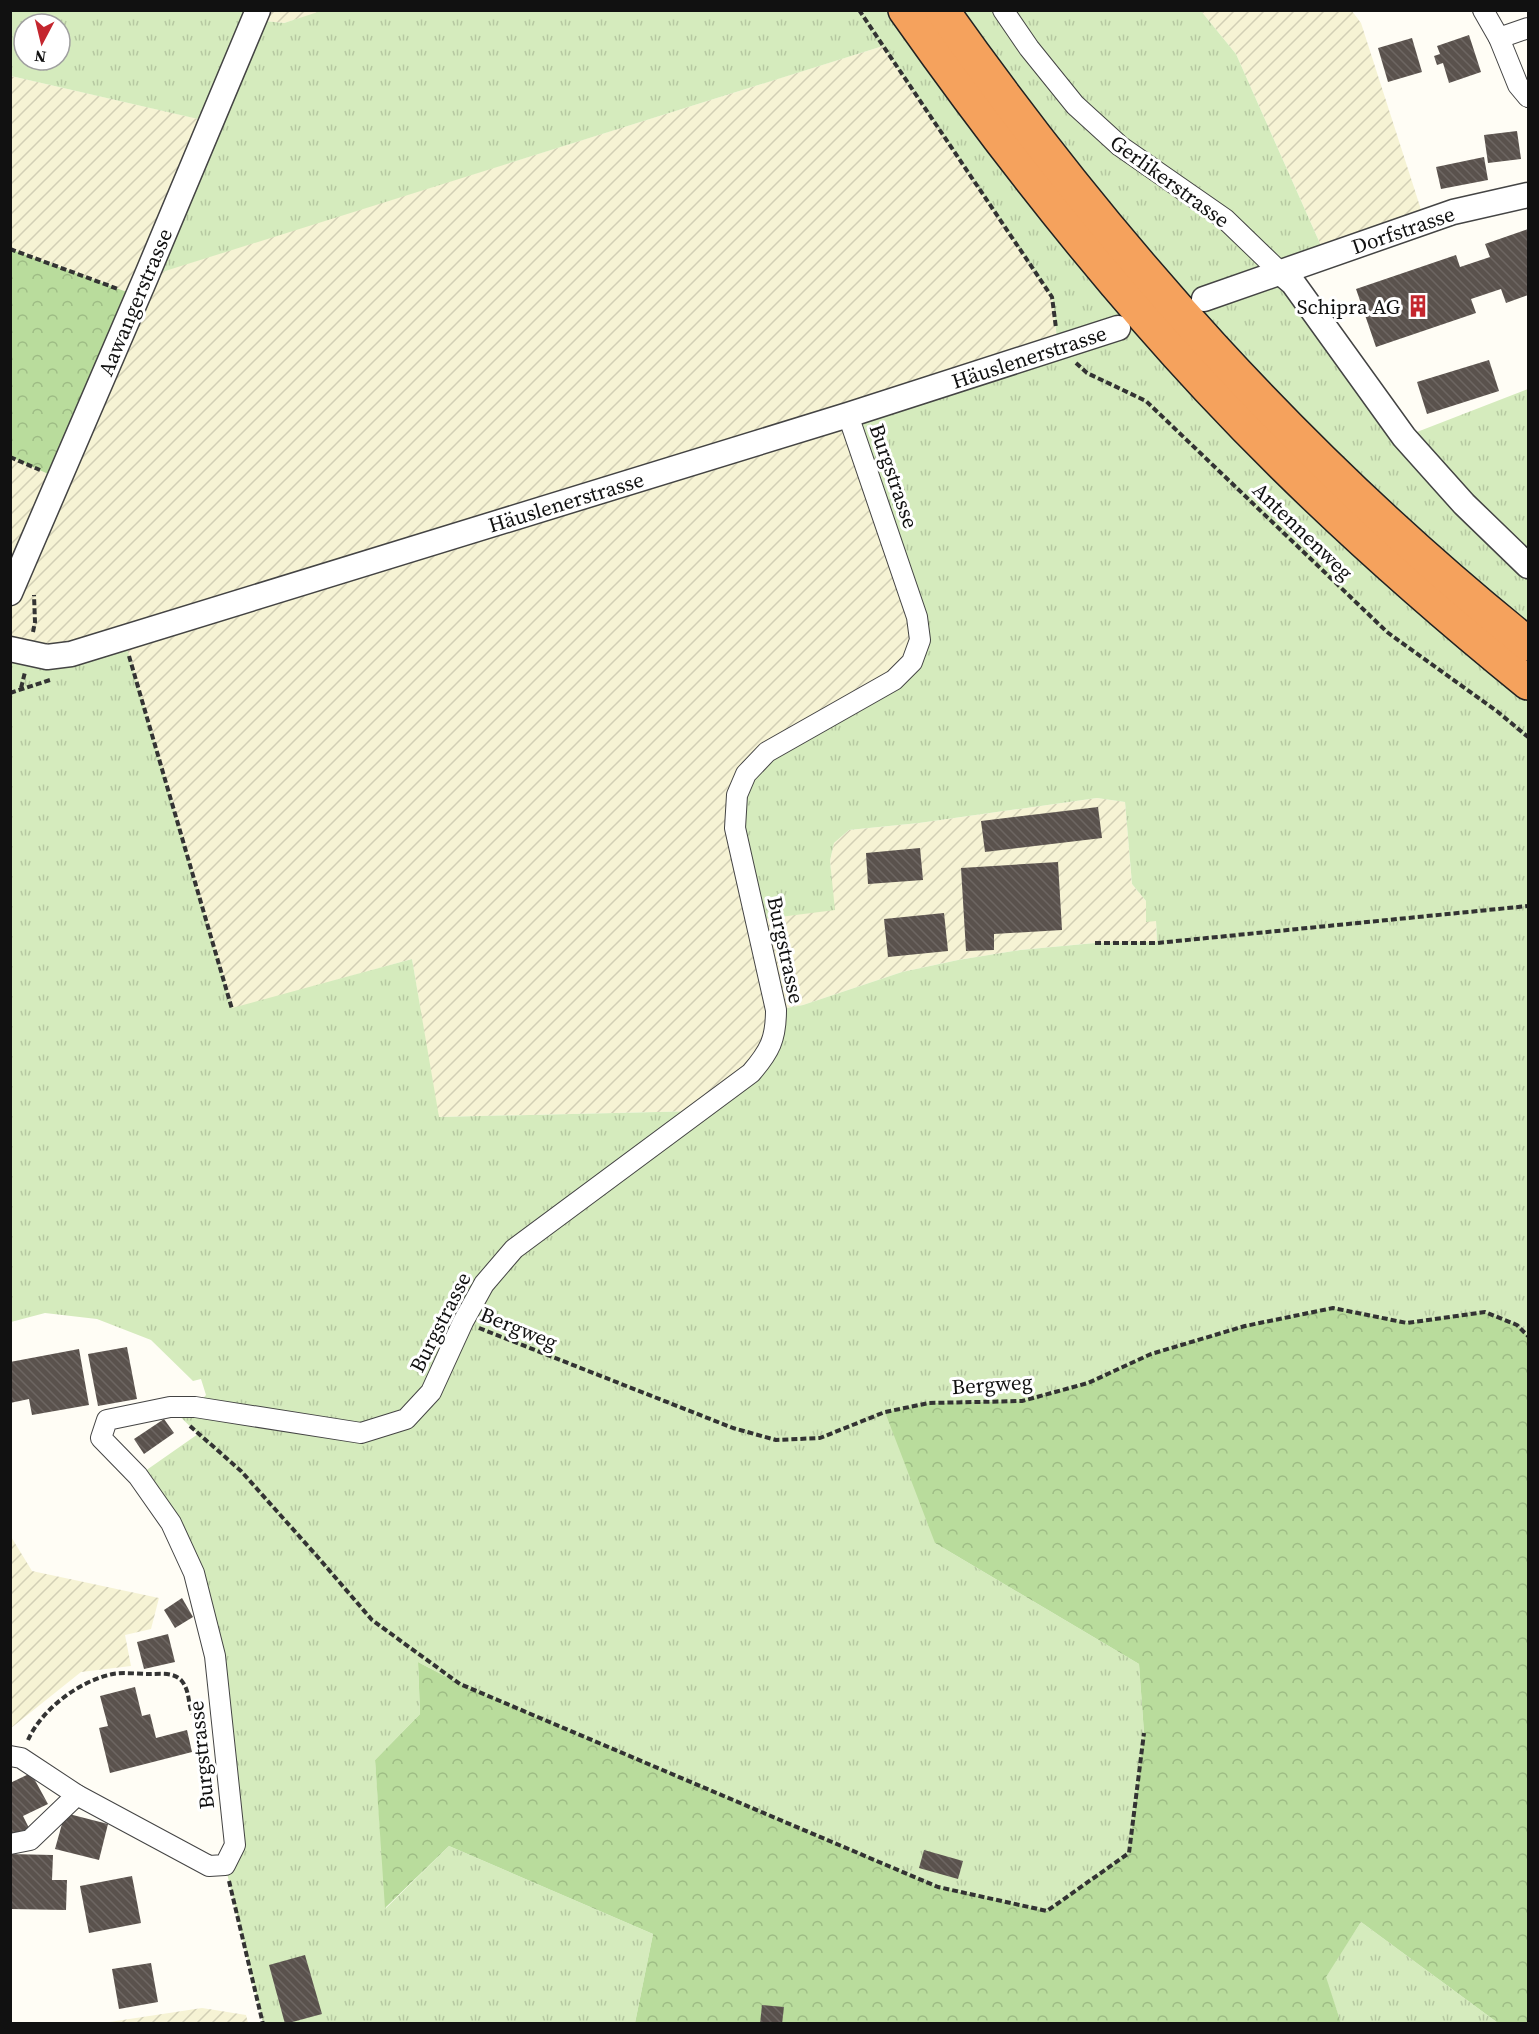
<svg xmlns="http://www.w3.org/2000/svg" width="1539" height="2034" font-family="'Source Serif 4',serif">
<defs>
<pattern id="farmland-furrows" width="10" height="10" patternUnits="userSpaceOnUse" patternTransform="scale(1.5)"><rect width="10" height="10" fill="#f6f3d4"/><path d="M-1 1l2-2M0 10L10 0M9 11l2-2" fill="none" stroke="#d2cfb5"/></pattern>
<pattern id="grass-tufts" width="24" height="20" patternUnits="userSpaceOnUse" patternTransform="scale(1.5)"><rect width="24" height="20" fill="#d5ebbd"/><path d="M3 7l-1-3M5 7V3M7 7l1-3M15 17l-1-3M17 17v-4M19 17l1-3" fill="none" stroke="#b6c8a1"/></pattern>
<pattern id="forest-crowns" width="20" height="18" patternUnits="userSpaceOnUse" patternTransform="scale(1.5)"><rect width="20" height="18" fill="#b9dc9c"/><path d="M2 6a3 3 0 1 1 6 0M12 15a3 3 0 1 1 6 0" fill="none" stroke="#9ebc85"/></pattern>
<pattern id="building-back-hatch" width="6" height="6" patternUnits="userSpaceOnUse" patternTransform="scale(1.5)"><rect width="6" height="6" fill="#5a524d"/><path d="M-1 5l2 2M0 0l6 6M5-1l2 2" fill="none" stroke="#6d6662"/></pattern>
</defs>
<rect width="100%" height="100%" fill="#fffdf5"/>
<g fill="url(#farmland-furrows)">
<polygon points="258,11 324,11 284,23 254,20"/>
<polygon points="1201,11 1352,11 1361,23 1425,222 1326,257 1236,54"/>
<polygon points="883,46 1052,297 1058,348 917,617 912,662 767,752 834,910 830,861 834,843 849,830 919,823 1097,798 1125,802 1132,884 1146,901 1156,921 1157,943 1095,943 1020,950 958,960 902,972 803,1005 776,1010 767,1054 700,1111 438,1117 412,959 232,1009 124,639 11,649 11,457 59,479 138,296 11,249 11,76 212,122 147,276"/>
<polygon points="10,1535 32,1571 159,1598 151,1629 125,1635 131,1666 81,1672 11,1728"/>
<polygon points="202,2008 246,2015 248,2023 103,2023"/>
</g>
<g fill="url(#grass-tufts)" fill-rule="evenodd">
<path d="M258,10L255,20L284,23L324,10L1201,11L1236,54L1326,257L1281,272L1404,437L1528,389V1336L1517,1325L1485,1312L1407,1323L1333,1308L1245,1326L1151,1354L1088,1383L1022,1401L929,1403L935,1543L1139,1664L1144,1733L1129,1853L1047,1911L938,1887L460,1684L418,1662L420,1714L375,1760L386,1908L449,1846L653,1934L635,2023H263L225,1865L235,1845L194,1572L138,1476L198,1434L170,1407H195L206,1395L201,1379L193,1381L151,1340L97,1319L45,1313L11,1322V649L124,638L232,1008L412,959L439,1117L700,1111L751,1073L776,1010L803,1005L902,972L958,960L1020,950L1095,943L1157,942L1156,921L1146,922V901L1132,884L1125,802L1097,798L919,823L849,830L834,843L830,861L835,910L756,920L735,828L746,774L894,680L920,640L848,415L1058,347L1052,297L883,46L146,277L211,122L11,76V11ZM24,24H60V60H24Z"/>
<polygon points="1361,1922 1498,2023 1341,2023 1325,1977"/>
</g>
<g fill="url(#forest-crowns)">
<polygon points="10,249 138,296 59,479 11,457"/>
<polygon points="1333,1308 1407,1323 1485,1312 1517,1325 1528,1336 1528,2023 1498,2023 1361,1922 1326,1977 1341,2023 635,2023 653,1934 449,1846 385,1908 375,1760 420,1714 418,1662 460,1684 938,1887 1047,1911 1129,1853 1144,1733 1139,1664 935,1543 885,1412 929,1403 1022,1401 1088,1383 1151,1354 1245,1326"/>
</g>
<g fill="url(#building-back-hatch)">
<polygon points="1469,35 1481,72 1449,83 1443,63 1437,65 1434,56 1440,54 1437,46"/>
<polygon points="1412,38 1422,72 1388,82 1378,48"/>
<polygon points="1517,131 1521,159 1488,163 1484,135"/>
<polygon points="1484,157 1488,180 1441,189 1436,167"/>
<polygon points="1528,229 1528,295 1506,303 1501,289 1471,299 1476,313 1376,347 1356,289 1456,255 1460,267 1490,257 1485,244"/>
<polygon points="1489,360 1499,391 1427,414 1417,382"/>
<polygon points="1098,807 1102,838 985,852 981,821"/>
<polygon points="920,848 923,880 868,884 866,853"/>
<polygon points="1058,862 1062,930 994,934 994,950 966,951 961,868"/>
<polygon points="944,913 948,951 888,957 884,919"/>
<polygon points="127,1347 137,1399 98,1406 88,1354"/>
<polygon points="79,1349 89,1405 32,1415 29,1399 10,1403 10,1362"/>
<polygon points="164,1419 174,1433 144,1454 134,1439"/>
<polygon points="182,1598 193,1617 175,1628 164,1610"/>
<polygon points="168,1634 175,1662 144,1669 137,1642"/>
<polygon points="135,1687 142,1716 150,1714 156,1738 187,1730 192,1752 110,1773 99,1728 108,1726 100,1696"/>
<polygon points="31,1773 48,1804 23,1816 29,1828 10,1837 10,1783"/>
<polygon points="65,1813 108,1824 99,1860 55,1849"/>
<polygon points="924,1850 963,1861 958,1879 919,1868"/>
<polygon points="10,1854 53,1855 52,1880 67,1880 66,1910 10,1909"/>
<polygon points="132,1876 141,1923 89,1933 80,1886"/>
<polygon points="305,1955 322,2014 285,2024 269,1965"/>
<polygon points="151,1963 158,2002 119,2009 112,1969"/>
<polygon points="762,2005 784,2007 782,2024 760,2024"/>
</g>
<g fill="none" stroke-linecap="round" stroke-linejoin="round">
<g stroke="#444" stroke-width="22">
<g id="minor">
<polyline points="1003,10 1029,48 1075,105 1120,146 1225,219 1280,272"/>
<polyline points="1483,10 1499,38 1518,85 1528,97"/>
<polyline points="1499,38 1528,28"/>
<path d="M10,1756L21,1758L77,1795L209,1866L225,1865L235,1845L215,1656L194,1573L171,1523L138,1476L101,1438L107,1420L170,1407H195L361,1433L406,1419L431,1392L463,1322L484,1284L514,1249L751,1073C770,1051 776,1039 776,1010L735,828L737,795L746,774L767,752L894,680L912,662L920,640L917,617L848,415"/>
<polyline points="10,1844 30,1840 77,1795"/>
</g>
</g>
<g stroke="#444" stroke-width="27">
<g id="tertiary">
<polyline points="1280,272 1293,283 1404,437 1464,504 1528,566"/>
<polyline points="1204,299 1453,212 1528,195"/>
<polyline points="10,593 146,277 258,10"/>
<polyline points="10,649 47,657 71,654 848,415 1118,328"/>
</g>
</g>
<g stroke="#222" stroke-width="36">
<g id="motorway">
<path d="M905,10C999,143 1098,270 1209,389C1308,495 1416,592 1528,683"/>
<path d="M942,10C1111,249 1300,460 1528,644"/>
</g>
</g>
<g stroke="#333" stroke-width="4" stroke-dasharray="6 3" stroke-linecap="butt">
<polyline points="859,10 1052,297 1056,328"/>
<polyline points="10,249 118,289"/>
<polyline points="1076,363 1087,373 1146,401 1387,632 1498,712 1528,737"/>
<polyline points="10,457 40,470"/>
<polyline points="33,632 35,622 34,595"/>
<polyline points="129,656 232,1009"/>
<polyline points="21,688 25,672"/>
<polyline points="10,693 50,680"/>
<polyline points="1095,943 1157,943 1528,906"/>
<polyline points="479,1328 733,1428 776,1440 820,1438 885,1412 929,1403 1022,1401 1088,1383 1151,1354 1245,1326 1333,1308 1407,1323 1485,1312 1517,1325 1528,1336"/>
<polyline points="190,1426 241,1471 316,1555 372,1620 460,1684 938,1887 1047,1911 1129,1853 1144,1733"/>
<path d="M28,1740C42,1709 79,1681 113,1674C124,1672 138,1674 150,1674C160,1674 173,1672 181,1680C189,1689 188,1700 191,1710C195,1719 199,1727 203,1736"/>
<polyline points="229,1881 263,2024"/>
</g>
<use href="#minor" stroke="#fff" stroke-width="20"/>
<use href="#tertiary" stroke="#fff" stroke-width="24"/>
<use href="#motorway" stroke="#f5a25d" stroke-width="33"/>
</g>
<defs>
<g id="building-bare" transform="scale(1.8)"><path d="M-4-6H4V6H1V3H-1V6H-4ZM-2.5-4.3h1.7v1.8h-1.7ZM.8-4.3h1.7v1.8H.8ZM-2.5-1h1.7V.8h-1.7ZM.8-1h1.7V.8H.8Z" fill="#c4262e" stroke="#fff" stroke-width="2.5" paint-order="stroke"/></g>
</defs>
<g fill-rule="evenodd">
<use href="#building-bare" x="1418" y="306"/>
</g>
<g text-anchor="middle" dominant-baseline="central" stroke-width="6" stroke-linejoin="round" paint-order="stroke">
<g font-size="21" fill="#111" stroke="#fff">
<text transform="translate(1170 181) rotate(36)">Gerlikerstrasse</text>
<text transform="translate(1403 230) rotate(-19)">Dorfstrasse</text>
<text transform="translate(135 302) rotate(-67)">Aawangerstrasse</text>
<text transform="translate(1029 357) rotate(-18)">Häuslenerstrasse</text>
<text transform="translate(894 476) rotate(71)">Burgstrasse</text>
<text transform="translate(566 502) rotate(-17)">Häuslenerstrasse</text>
<text transform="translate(1303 531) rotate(44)">Antennenweg</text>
<text transform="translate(786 950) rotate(78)">Burgstrasse</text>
<text transform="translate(440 1322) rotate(-63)">Burgstrasse</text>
<text transform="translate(519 1328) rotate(22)">Bergweg</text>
<text transform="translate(992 1384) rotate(-4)">Bergweg</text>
<text transform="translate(201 1755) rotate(-96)">Burgstrasse</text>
</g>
<g font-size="21" fill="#111" stroke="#fff" text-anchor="end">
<text x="1400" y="306">Schipra AG</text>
</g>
</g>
<rect width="1539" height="2034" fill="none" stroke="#111111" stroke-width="24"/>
<g transform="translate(42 42) rotate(187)"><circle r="28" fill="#ffffff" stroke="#a0a0a0" stroke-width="1.5"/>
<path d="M0-4.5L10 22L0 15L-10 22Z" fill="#c4262e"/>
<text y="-9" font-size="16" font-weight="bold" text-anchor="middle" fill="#111111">N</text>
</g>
</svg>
